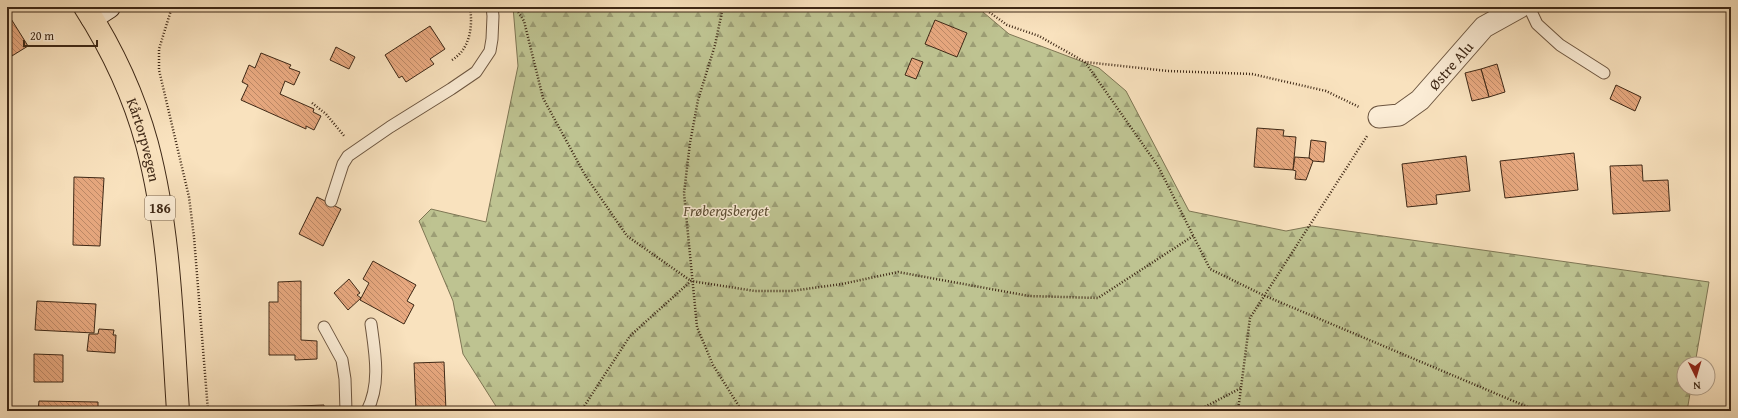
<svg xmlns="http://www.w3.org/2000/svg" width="1738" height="418" font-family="'Gentium Book Plus',serif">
<defs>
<pattern id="forest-firs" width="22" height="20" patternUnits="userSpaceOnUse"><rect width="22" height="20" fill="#bec391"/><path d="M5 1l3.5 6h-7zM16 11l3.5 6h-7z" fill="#9c9e75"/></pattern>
<pattern id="building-back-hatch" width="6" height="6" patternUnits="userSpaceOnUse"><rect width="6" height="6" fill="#e7a87f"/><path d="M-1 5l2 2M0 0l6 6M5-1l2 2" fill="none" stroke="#bd8967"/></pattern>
</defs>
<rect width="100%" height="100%" fill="#f9e2be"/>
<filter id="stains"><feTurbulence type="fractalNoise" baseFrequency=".005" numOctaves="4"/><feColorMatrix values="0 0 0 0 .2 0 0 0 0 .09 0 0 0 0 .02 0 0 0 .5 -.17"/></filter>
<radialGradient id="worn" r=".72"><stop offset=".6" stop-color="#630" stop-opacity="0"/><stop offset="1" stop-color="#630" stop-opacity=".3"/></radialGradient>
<polygon fill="url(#forest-firs)" stroke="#7e7654" points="513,7 977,7 1009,34 1099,68 1126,91 1189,211 1286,231 1312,226 1709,282 1695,364 1684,364 1684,388 1691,388 1687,411 499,411 463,354 453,301 419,221 431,209 486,222 518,66"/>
<g fill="url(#building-back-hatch)" stroke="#3e2816">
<polygon points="8,14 28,46 7,59 7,15"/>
<polygon points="935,20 967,33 957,57 925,44"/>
<polygon points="430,26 445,49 430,59 434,64 406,82 402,76 399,78 385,55"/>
<polygon points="336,47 355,57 349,69 330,60"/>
<polygon points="261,53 291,65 289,68 300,72 294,85 285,81 280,94 314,109 313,112 321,116 314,130 306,126 306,129 241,100 248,85 242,82 249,65 255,68"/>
<polygon points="912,58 923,62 916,79 905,75"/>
<polygon points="1497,64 1505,92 1489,97 1481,69"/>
<polygon points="1481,69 1489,97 1472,101 1465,73"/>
<polygon points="1616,85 1641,97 1635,111 1610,99"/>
<polygon points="1257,128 1284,130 1283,136 1296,137 1293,170 1254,167"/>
<polygon points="1311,140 1326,142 1324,162 1313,161 1309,158"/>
<polygon points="1574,153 1578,190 1505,198 1500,161"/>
<polygon points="1466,156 1470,191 1436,195 1437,204 1407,207 1402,164"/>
<polygon points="1295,157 1309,158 1313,161 1306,180 1295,179 1296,171 1293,170"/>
<polygon points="1642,165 1643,181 1668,180 1670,211 1613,214 1610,166"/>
<polygon points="74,177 104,178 100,246 73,245"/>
<polygon points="317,197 341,209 323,246 299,234"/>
<polygon points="373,261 416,285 407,301 414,305 404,324 360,300 369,283 363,279"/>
<polygon points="349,279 360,293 357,295 361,298 348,310 334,293"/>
<polygon points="301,281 301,340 317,341 317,359 295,360 295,355 269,355 269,302 278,302 278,282"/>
<polygon points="37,301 96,304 94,333 35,330"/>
<polygon points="99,329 114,330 113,335 116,335 115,353 87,351 89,334 98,334"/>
<polygon points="34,354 63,355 63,382 34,382"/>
<polygon points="444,362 446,411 416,411 414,363"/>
<polygon points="39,401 98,402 98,411 38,411"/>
<polygon points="324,405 324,411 274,411 274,407"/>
</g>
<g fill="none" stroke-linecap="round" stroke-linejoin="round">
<g stroke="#6d5640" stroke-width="13">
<g id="lane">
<polyline points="1529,7 1537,24 1560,45 1604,73"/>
<polyline points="331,201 343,164 348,156 390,127 451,89 476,72 490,51 492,39 493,16 492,7"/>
<polyline points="324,327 342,360 345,379 346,411"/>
<path d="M367,411C381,384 375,353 371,324"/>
</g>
</g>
<g stroke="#6d5640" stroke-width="23">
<g id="street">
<path id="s1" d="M1379,117L1399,115L1420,100L1484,27L1520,7"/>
</g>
</g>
<g stroke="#3e2816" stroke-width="24">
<polyline id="secondary" points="92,18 109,7"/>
</g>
<g stroke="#3e2816" stroke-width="24">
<g id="primary">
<path id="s2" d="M85,7C112,49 134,96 147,144C170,231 172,322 178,411"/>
</g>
</g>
<g stroke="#3e2816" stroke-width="2.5" stroke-dasharray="1 2" stroke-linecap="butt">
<polyline points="172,7 159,49 159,70 189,197 194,237 208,411"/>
<polyline points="515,7 524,21 543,98 585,175 627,236 691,281"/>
<polyline points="723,7 715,45 698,100 690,143 684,193 697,327 713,365 742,411"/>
<polyline points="982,7 1007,25 1039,36 1085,62 1168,71 1252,74 1326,91 1359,107"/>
<path d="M452,60C470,49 473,27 470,7"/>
<polyline points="1085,62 1158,166 1210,269 1263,295 1537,411"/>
<polyline points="312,103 326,114 345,137"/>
<polyline points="581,411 630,336 691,281 755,291 791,291 842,284 898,272 1029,296 1098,298 1193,236"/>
<polyline points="1197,411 1241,388"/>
<polyline points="1238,411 1250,318 1367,136"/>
</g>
<use href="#lane" stroke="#fbecd5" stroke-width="11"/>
<use href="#street" stroke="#fbecd5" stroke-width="21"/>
<use href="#secondary" stroke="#fbecd5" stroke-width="22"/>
<use href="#primary" stroke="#f9e2be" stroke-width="22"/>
</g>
<g text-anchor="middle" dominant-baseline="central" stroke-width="3" stroke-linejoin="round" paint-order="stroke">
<rect fill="#fbecd5" stroke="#77634f" stroke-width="1" x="145" y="196" width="30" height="24" rx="3"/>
<g font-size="14" font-weight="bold" fill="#3e2816">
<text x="160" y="208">186</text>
</g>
<g font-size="15" fill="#3e2816" stroke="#fbecd5">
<text stroke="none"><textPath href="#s1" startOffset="92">Østre Alu</textPath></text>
<text stroke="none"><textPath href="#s2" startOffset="146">Kårtorpvegen</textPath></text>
</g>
<g font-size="15" font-style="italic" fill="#5e4f35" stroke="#fbecd5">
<text x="726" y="210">Frøbergsberget</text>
</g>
</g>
<rect width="1738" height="418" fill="none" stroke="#f9e2be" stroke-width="24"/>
<rect x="8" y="8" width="1722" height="402" fill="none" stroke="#3e2816" stroke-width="2"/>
<rect x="12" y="12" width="1714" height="394" fill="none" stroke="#3e2816"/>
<g transform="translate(1696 376) rotate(175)"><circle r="19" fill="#fbecd5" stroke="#af9e89"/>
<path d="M0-3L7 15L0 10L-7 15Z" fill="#8f2418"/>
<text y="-6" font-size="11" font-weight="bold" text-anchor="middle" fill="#3e2816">N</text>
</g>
<path d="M24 40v6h73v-6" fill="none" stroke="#3e2816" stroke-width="2"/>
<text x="30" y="40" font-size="12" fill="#3e2816" stroke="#fbecd5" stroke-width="3" paint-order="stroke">20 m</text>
<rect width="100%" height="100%" filter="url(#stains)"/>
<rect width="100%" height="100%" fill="url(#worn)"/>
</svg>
